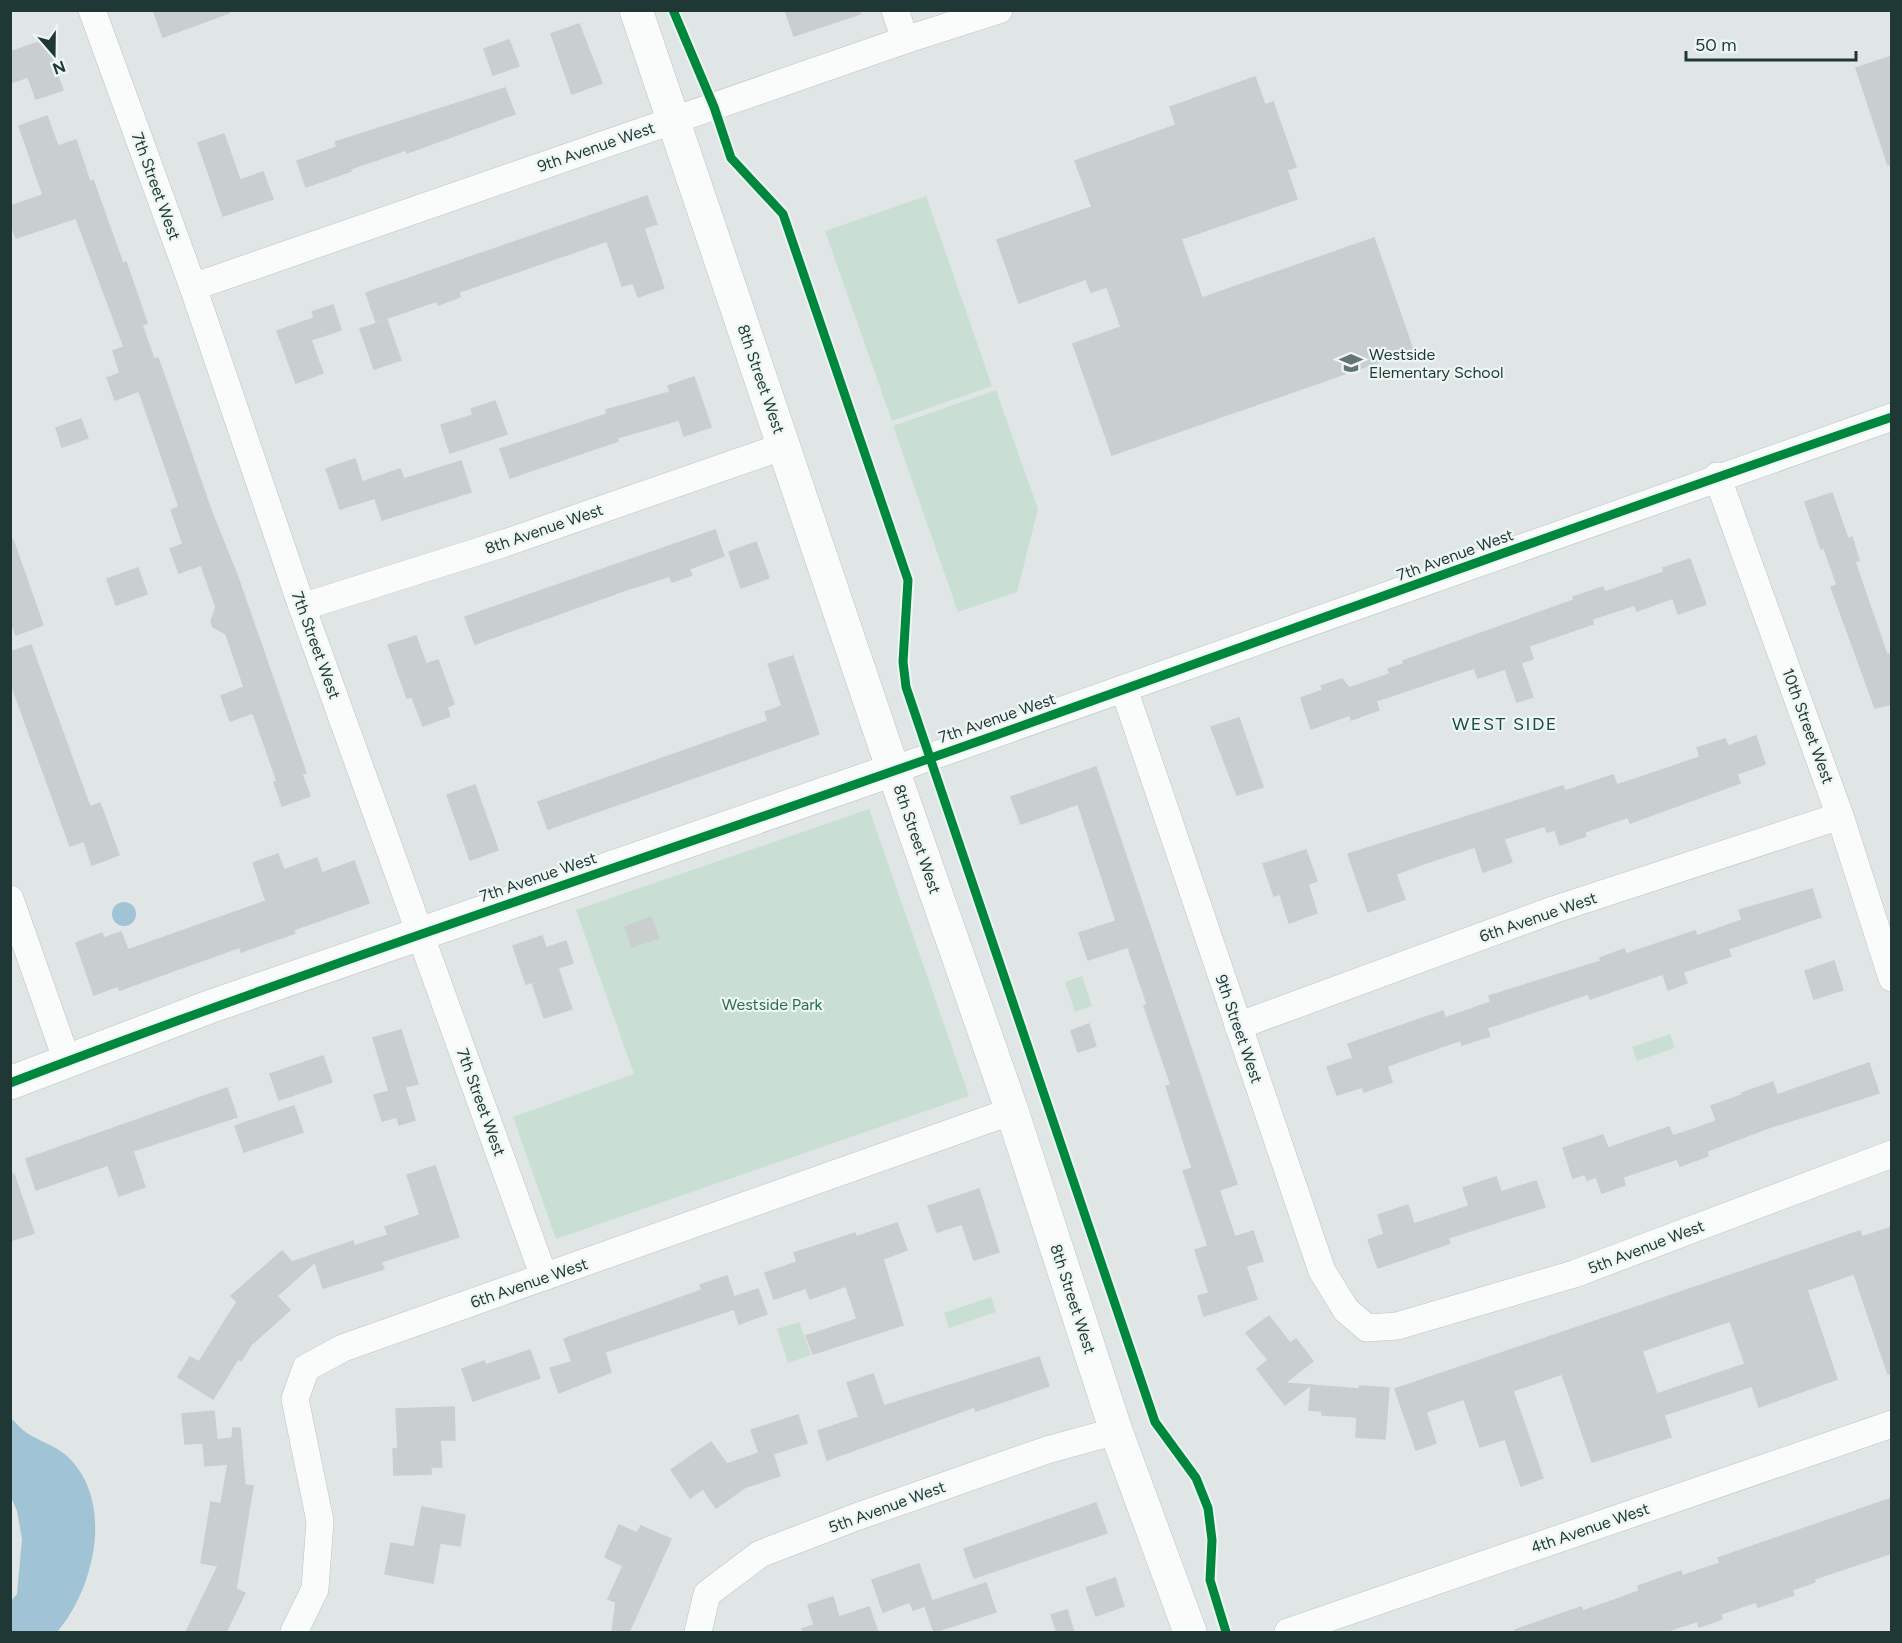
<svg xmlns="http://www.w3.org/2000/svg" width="1902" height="1643" font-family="Figtree,sans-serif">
<rect width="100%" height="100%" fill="#e0e6e5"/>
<g fill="#c9dfd4">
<polygon points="926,196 992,386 892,421 825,231"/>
<polygon points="996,390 1038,509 1017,592 958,612 893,426"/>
<polygon points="869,809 969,1096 556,1239 513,1117 634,1074 576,910"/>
<polygon points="1082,976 1092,1006 1075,1012 1065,982"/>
<polygon points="1670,1034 1675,1048 1637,1061 1632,1047"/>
<polygon points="991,1297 996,1312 949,1328 944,1313"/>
<polygon points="799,1322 811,1355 788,1363 777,1329"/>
</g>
<g fill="#a0c3d5">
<circle cx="124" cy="914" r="12"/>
<path d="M11,1418C16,1423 21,1429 27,1433C39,1441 56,1446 67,1456C115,1501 95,1588 57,1632H11V1601L17,1594L22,1539L17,1511L11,1497Z"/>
</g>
<g fill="#c9cfce" stroke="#c9cfce" stroke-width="1.5" fill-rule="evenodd">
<polygon points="153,10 229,10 229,13 163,37"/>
<polygon points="785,10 860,10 860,14 794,36"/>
<polygon points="579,24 602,83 572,94 551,34"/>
<polygon points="45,40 63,90 36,99 28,77 10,83 10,52"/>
<polygon points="509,40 519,66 493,75 484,49"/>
<polygon points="1892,56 1892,164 1888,165 1856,68"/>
<polygon points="1255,77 1265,105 1273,102 1296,167 1287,170 1297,199 1181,239 1202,298 1374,238 1413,350 1112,455 1073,344 1121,327 1107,287 1091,292 1086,279 1019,303 997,240 1092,207 1075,161 1176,125 1170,107"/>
<polygon points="505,88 515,114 407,153 406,150 350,169 351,171 306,187 297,161 337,147 335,142"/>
<polygon points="47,116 58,146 76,140 90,182 93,180 123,264 126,262 147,323 142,325 154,359 158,358 212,513 237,575 306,773 302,774 310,796 282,806 274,782 277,781 253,713 230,721 221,696 244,687 226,634 213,627 211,621 216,607 201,565 179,573 170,549 183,544 171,510 179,507 139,391 115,400 107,378 120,373 113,351 124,347 76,218 16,238 10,222 10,206 43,195 19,126"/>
<polygon points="224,134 240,180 263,172 273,199 223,216 198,143"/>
<polygon points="647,196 657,224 644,228 664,288 638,297 633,283 622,286 607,241 459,292 460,297 438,305 437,301 376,322 366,293"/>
<polygon points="333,305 341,330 311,340 323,373 296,383 277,331 314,318 312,312"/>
<polygon points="387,320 401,360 374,369 360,329"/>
<polygon points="694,377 711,427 684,436 679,420 617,438 618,441 510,478 500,449 607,414 606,410 670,392 668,386"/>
<polygon points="495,401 507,434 450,453 441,425 473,415 471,409"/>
<polygon points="81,419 88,438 62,447 56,428"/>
<polygon points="355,459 362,482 400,469 404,479 461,461 471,492 382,520 375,498 340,509 326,469"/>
<polygon points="1832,493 1848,539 1852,537 1859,560 1855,562 1887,655 1892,653 1892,704 1875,708 1831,587 1837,585 1824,548 1821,549 1805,502"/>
<polygon points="715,530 724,556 689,569 692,575 672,582 670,576 626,590 475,644 465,617"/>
<polygon points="10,540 13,540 43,625 16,635 10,620"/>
<polygon points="756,542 769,578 741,588 729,552"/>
<polygon points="1690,559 1706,604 1678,614 1673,598 1637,611 1635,605 1592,619 1593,624 1529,646 1533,659 1521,663 1533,697 1517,702 1505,669 1478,678 1474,668 1376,701 1379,710 1351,720 1350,715 1311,729 1301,698 1323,690 1321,686 1342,679 1349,688 1390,674 1388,669 1404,664 1403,661 1574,600 1573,597 1603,587 1605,592 1664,572 1663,568"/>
<polygon points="138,568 147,594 116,605 107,579"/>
<polygon points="416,636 426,664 438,660 454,704 447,707 450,716 423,726 412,697 407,698 388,645"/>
<polygon points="31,645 90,807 100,803 119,855 92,865 84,841 70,846 10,681 10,652"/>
<polygon points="793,656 819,734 548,829 538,802 768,721 765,712 782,706 768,664"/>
<polygon points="1239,718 1263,787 1237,795 1211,727"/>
<polygon points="1756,736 1765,764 1737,774 1740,783 1630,823 1628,817 1585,832 1586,836 1560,845 1555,830 1547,832 1545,826 1504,839 1512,862 1483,872 1475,847 1426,863 1396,874 1405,899 1368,912 1348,854 1563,786 1565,791 1613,775 1617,785 1700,757 1697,748 1725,739 1728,746"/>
<polygon points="1096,767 1237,1184 1219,1190 1235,1237 1253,1231 1263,1261 1246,1266 1257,1299 1204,1316 1198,1296 1209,1293 1195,1250 1208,1246 1183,1171 1192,1168 1166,1086 1171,1085 1144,1006 1147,1004 1128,947 1088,960 1079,933 1116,921 1078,804 1021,824 1011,797"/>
<polygon points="475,785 498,850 470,860 447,795"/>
<polygon points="1306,850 1317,881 1308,884 1317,913 1289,923 1280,894 1274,896 1263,864"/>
<polygon points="278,854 284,870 317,858 322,873 354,861 369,903 293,930 295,933 241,952 240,947 120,990 118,986 94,995 76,943 102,933 104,938 121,932 128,950 266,901 253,863"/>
<polygon points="1812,889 1821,917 1728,949 1731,956 1683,972 1687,983 1668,990 1663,974 1590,999 1588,994 1487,1028 1490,1036 1462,1045 1461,1040 1387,1066 1392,1082 1364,1092 1362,1087 1337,1095 1327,1067 1353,1058 1348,1044 1443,1011 1445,1018 1491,1002 1489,996 1601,961 1600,958 1624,949 1626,954 1695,931 1697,936 1742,920 1739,910"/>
<polygon points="651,917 659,938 632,947 625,927"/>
<polygon points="542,936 546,948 566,941 573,963 558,968 572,1009 544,1018 532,982 526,984 513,946"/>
<polygon points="1834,961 1843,990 1814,999 1805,971"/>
<polygon points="1089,1024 1096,1046 1078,1052 1071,1031"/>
<polygon points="401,1030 418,1084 405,1087 415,1120 399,1125 397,1117 382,1121 374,1095 389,1091 373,1038"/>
<polygon points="323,1056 332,1082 279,1100 270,1074"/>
<polygon points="1869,1063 1879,1093 1768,1128 1707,1151 1708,1156 1680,1166 1677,1159 1623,1177 1625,1185 1602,1193 1596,1177 1587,1180 1585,1174 1573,1178 1563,1148 1603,1135 1608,1148 1669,1127 1673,1136 1714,1122 1716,1120 1711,1106 1742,1095 1742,1093 1773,1082 1777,1095"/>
<polygon points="227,1088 237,1117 133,1151 145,1187 119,1196 108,1165 36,1190 26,1159"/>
<polygon points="294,1106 303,1132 244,1152 235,1126"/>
<polygon points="435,1166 459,1237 381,1262 384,1269 323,1288 315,1262 277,1296 290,1310 251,1345 241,1361 238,1359 213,1399 178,1377 190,1357 199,1362 237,1302 231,1296 282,1251 292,1262 353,1241 354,1246 388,1235 385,1227 420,1215 407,1175"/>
<polygon points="14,1174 34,1233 10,1241 10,1175"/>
<polygon points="1496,1177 1501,1192 1536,1181 1545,1207 1448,1238 1450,1243 1378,1268 1368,1240 1384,1234 1378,1215 1408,1205 1414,1224 1469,1206 1463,1188"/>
<polygon points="979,1189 999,1252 974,1260 962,1224 937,1232 928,1206"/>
<polygon points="897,1223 907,1250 883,1259 903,1325 813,1354 806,1336 857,1319 846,1286 810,1299 806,1288 774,1299 765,1273 797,1262 794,1253 855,1233 856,1237"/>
<path d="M1892,1227V1373L1888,1374L1854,1274L1807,1290L1837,1379L1759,1407L1752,1386L1664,1415L1671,1437L1592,1462L1562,1374L1513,1391L1543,1478L1521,1486L1505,1439L1480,1447L1464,1399L1426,1412L1436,1443L1416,1450L1395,1389L1860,1231L1862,1237ZM1730,1321L1745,1364L1657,1394L1642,1351Z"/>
<polygon points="727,1276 734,1297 758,1289 767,1314 739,1324 734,1309 605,1352 611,1372 559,1393 550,1368 572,1362 564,1339 702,1290 700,1285"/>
<polygon points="1269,1316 1290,1343 1296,1339 1313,1361 1285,1383 1359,1389 1360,1386 1389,1388 1385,1439 1356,1437 1357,1417 1322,1415 1322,1411 1309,1410 1311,1385 1285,1405 1257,1369 1268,1360 1246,1333"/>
<polygon points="530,1350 540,1378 473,1401 462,1369 484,1361 486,1365"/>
<polygon points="1039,1357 1049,1386 976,1411 974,1407 827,1460 818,1431 859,1417 847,1383 873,1374 884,1406"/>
<polygon points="454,1407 455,1440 440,1440 442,1467 431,1467 431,1474 394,1475 393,1449 398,1449 396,1409"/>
<polygon points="214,1411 217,1440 232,1438 233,1428 240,1428 245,1485 253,1486 236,1589 245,1593 226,1632 186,1632 218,1566 201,1563 211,1502 221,1504 228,1464 205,1466 203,1443 185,1444 182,1414"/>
<polygon points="798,1415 807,1443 773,1454 780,1476 746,1487 716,1508 703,1489 690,1498 671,1470 711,1442 727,1464 759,1453 751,1430"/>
<polygon points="1892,1498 1892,1553 1814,1579 1815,1582 1792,1590 1794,1595 1758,1607 1756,1602 1721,1614 1722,1619 1699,1627 1698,1621 1665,1632 1515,1632 1515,1630 1581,1607 1583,1611 1620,1598 1639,1591 1638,1586 1681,1571 1682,1576 1720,1563 1718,1558"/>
<polygon points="1096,1503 1107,1533 974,1578 964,1549"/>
<polygon points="422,1507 465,1515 460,1546 440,1543 433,1583 385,1574 391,1543 414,1547"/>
<polygon points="619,1525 637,1533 641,1526 671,1539 629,1632 612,1632 616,1602 608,1599 623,1566 605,1557"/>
<polygon points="919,1564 932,1601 986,1583 996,1612 934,1632 925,1606 913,1610 910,1602 883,1612 872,1580"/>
<polygon points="1115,1578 1124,1606 1096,1616 1086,1588"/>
<polygon points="833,1597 839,1617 869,1607 878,1632 803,1632 802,1629 814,1625 808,1605"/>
<polygon points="1067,1610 1074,1632 1057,1632 1051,1615"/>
</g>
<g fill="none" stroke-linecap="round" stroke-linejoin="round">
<g stroke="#bdc3c2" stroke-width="28">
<g id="street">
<polyline points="92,10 193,287 302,607 544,1277"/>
<polyline points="895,10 905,40"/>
<polyline points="193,287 905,40 999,10"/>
<polyline points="1717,476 1840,816 1892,978"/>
<polyline points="302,607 505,543 784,446"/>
<polyline points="1124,689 1322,1271 1346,1310 1367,1328 1397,1326 1574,1274 1892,1154"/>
<polyline points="893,770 1892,417"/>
<polyline points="10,899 67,1061"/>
<polyline points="1238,1026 1553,910 1840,816"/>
<polyline points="294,1632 315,1589 320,1521 295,1399 306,1368 343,1348 1012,1111"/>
<polyline points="698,1632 707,1594 760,1554 856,1517 1047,1450 1116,1431"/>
<polyline points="1288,1632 1892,1424"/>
</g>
</g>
<g stroke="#bcc4c2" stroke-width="34">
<g id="secondary">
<polyline points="636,10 893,770 1012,1111 1116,1431 1190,1632"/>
<polyline points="10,1083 209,1007 893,770"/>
</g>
</g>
<use href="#street" stroke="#fafbfb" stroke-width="27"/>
<use href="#secondary" stroke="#fafbfb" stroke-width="33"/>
<g stroke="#edf6f3" stroke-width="13">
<g id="cycleway">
<polyline points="673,10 714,107 731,158 783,214 908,580 903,662 906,687 1155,1422 1196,1478 1208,1508 1212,1540 1210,1580 1226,1632"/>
<path d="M10,1083C351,953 698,842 1041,719C1324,618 1607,514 1892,417"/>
</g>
</g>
<use href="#cycleway" stroke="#00873e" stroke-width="9"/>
</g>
<defs>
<g id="school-bare" transform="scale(1.8)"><path d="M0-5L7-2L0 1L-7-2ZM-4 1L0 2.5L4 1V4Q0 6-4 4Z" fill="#637573" stroke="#edf6f3" stroke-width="2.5" paint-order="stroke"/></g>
</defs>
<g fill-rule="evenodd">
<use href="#school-bare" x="1351" y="363"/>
</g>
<g text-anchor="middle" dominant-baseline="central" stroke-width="4.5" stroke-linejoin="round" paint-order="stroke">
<g font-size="16" fill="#1f3836" stroke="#edf6f3">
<text transform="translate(596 147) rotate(-19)">9th Avenue West</text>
<text transform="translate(156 186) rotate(70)">7th Street West</text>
<text transform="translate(761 379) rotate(71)">8th Street West</text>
<text transform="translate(544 529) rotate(-19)">8th Avenue West</text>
<text transform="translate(1455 555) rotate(-20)">7th Avenue West</text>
<text transform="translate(316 645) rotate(70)">7th Street West</text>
<text transform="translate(997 718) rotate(-19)">7th Avenue West</text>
<text transform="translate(1808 726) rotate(70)">10th Street West</text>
<text transform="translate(917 839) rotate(71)">8th Street West</text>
<text transform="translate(538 877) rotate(-19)">7th Avenue West</text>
<text transform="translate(1538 917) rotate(-19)">6th Avenue West</text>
<text transform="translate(1239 1029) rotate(71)">9th Street West</text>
<text transform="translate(481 1102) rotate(70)">7th Street West</text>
<text transform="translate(1646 1247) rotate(-21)">5th Avenue West</text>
<text transform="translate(529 1283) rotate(-19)">6th Avenue West</text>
<text transform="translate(1073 1299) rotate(72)">8th Street West</text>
<text transform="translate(887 1507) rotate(-20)">5th Avenue West</text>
<text transform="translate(1590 1528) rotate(-19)">4th Avenue West</text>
</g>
<g font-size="16" fill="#1f3836" stroke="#edf6f3" text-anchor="start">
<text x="1369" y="354">Westside<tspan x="1369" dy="18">Elementary School</tspan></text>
</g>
<g font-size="16" fill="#2b6e53" stroke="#edf6f3">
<text x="772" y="1004">Westside Park</text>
</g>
<g font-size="18" letter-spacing="1.5" fill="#1c4948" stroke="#edf6f3">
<text x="1505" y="724">WEST SIDE</text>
</g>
</g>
<rect width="1902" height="1643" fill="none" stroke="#1f3836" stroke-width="24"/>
<g transform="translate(54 54) rotate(160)" stroke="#edf6f3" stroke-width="4.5" paint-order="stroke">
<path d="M0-4.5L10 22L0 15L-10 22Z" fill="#1f3836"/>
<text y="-9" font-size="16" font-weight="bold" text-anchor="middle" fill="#1f3836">N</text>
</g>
<path d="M1686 51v9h170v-9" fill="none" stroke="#1f3836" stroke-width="3"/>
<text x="1695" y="51" font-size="18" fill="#1f3836" stroke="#edf6f3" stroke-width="4.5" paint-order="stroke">50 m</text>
</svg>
